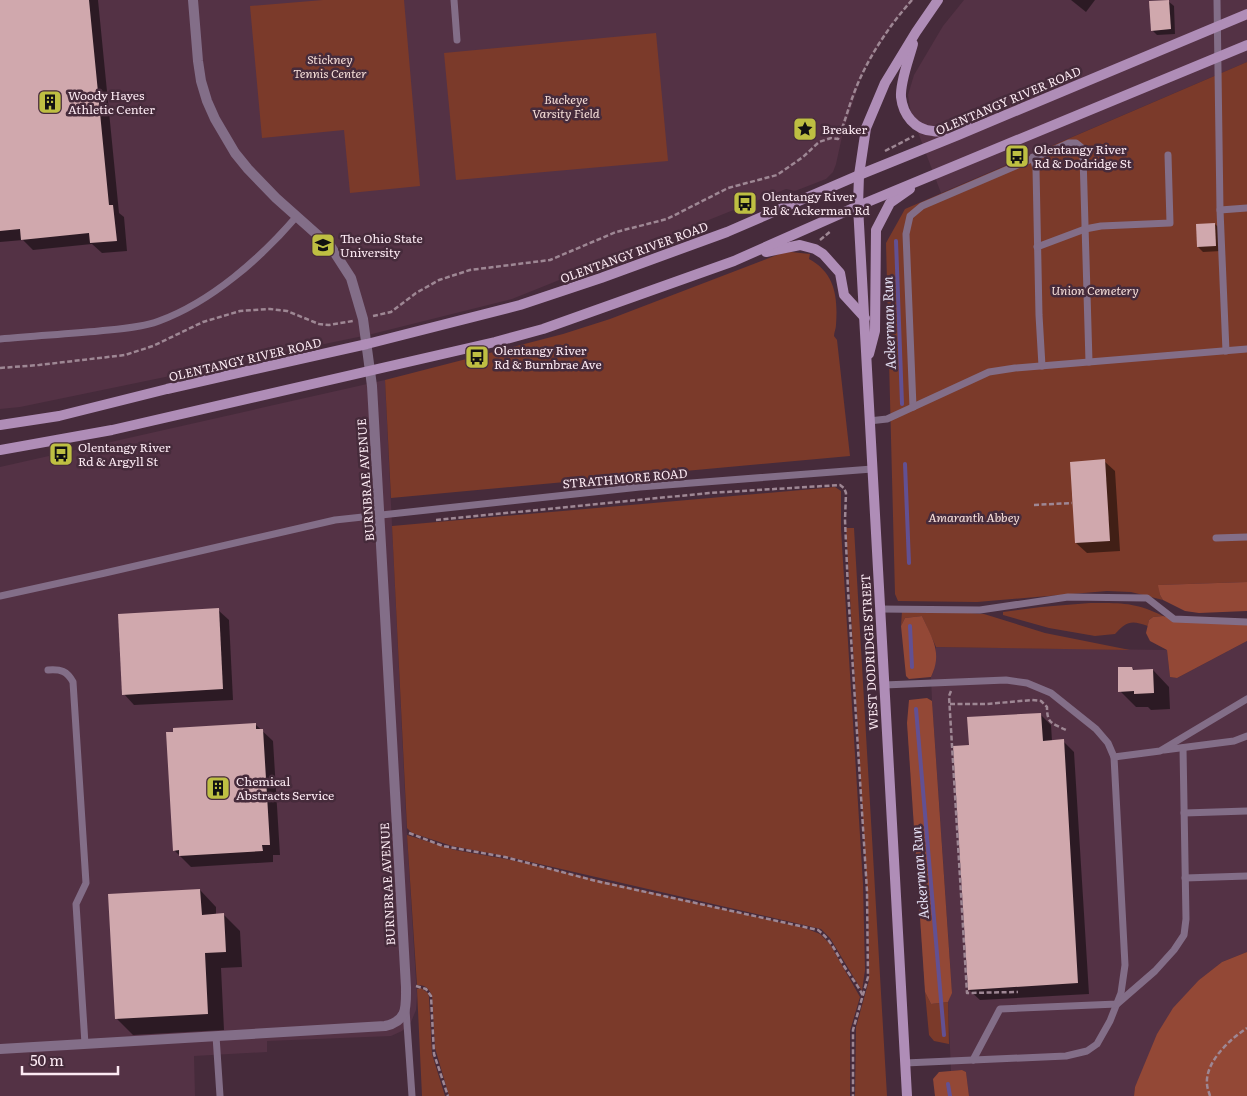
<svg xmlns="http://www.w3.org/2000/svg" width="1247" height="1096" font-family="Literata,serif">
<rect width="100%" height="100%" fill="#462b3b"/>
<g fill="#543245">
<polygon points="0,0 914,0 894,22 863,72 843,132 836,164 833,172 826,179 795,191 786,189 512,299 368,335 20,407 0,409"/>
<polygon points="964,0 1247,0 1247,62 941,193 911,114 908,95 914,75 943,26"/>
<polygon points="385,380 407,835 417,996 416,1010 411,1022 402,1031 391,1036 267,1041 267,1052 194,1056 195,1096 0,1096 0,467"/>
<polygon points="1247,641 1247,952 1222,962 1199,980 1135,1087 1134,1096 969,1096 966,1072 962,1070 951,1071 948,1002 952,992 932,701 931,677 934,670 936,647 1167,650 1170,677 1177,678"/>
</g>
<g fill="#7b3a2a">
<polygon points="323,0 404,0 420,186 350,193 344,130 262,138 250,6"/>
<polygon points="656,33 668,161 456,180 444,53"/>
<polygon points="1247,62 1247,582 1159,585 1160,595 1163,600 1131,592 1107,591 977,602 898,601 895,594 886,243 905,209"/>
<path d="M791,252L810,254L809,259C835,273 838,297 836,325C836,329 834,332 834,336L837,340L850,456L391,498L385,380L563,334L610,319L782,253Z"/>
<polygon points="835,487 841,491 841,529 863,884 865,970 862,991 830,938 821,929 505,856 452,846 412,833 407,828 392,526"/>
<polygon points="846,528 854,528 887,1096 855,1096 856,1027 869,980 868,906"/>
<path d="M1090,603C1121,603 1135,602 1163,616L1153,617L1149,620L1148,626C1131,620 1127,621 1115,634L1095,636L1049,628L1003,615V612L1041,607Z"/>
<polygon points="929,610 984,614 1045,633 1130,650 936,647 922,616 905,618 901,626 902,611"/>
<path d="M407,835L455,850L512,860L805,928L820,934L830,944L860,997L850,1031V1096H449L435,1048L432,996C429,988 425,985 417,985Z"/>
<polygon points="421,988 428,993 429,997 432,1054 445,1096 422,1096 417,989"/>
<polygon points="925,992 931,1004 948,1002 949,1044 934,1041 929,1035"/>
</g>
<g fill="#934836">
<polygon points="1247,582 1247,611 1199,613 1185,611 1163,600 1160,595 1158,585"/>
<path d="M922,616C932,638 943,653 931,677L909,679L906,676L901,626L905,618Z"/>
<path d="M1163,616C1193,625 1216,624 1247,622V641L1177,678L1170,677L1167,650L1150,641L1146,633L1149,620L1153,617Z"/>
<polygon points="927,698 932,701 952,993 948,1002 931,1004 925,992 907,723 909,700"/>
<polygon points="1247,952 1247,1096 1134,1096 1135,1087 1157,1034 1173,1008 1199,980 1222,962"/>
<polygon points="962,1070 966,1072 969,1096 935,1096 933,1079 939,1072"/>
</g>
<g fill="#0007">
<polygon points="0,0 98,0 119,213 124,217 127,251 102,253 92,244 33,250 23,240 0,242"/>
<polygon points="1071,0 1095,0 1086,12"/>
<polygon points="1168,1 1174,6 1175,34 1157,35 1152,30"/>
<polygon points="1215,224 1220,229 1221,251 1203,252 1198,247"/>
<polygon points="1104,461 1115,471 1120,551 1087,553 1076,543"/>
<polygon points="218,610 229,620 233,700 134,705 124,694"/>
<polygon points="1132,668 1135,671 1153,670 1169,687 1170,709 1151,710 1148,707 1136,707 1120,691"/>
<polygon points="1040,714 1051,725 1052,741 1063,741 1074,752 1089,994 980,1000 969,990 970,746"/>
<polygon points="255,724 273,741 280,855 273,855 273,862 191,867 174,850"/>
<polygon points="200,890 216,907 216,915 224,915 240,931 242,967 221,968 224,1030 133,1035 117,1019"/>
</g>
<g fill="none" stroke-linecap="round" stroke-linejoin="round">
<g stroke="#625093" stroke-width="4">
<polyline points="896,241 902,404"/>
<polyline points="905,464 909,563"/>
<polyline points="910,626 912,667"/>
<polyline points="916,709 944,1035"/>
<polyline points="948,1084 950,1096"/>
</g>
</g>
<g fill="#d0a8ad">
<polygon points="0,0 89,0 109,205 113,205 117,241 90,243 89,233 21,240 20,229 0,231"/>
<polygon points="1169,0 1171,29 1151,31 1149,1"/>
<polygon points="1215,223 1216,246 1197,247 1196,224"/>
<polygon points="1105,459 1110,541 1075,543 1070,462"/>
<polygon points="219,608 223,689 122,695 118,614"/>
<polygon points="1118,667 1132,667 1133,670 1153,669 1154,693 1134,694 1134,691 1118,692"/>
<polygon points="1041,713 1043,741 1064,739 1078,983 968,990 953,746 969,745 967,717"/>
<polygon points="256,723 256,729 263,729 270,845 262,845 263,851 179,856 179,850 173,851 166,732 173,732 173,728"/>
<polygon points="200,889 202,915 224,913 226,952 205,953 208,1014 115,1019 108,894"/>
</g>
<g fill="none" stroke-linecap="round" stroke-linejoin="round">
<g stroke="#9e8794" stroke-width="2.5" stroke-dasharray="5 2.5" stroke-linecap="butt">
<polyline points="885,151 914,136"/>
<polyline points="820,240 831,231"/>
<path d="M373,316L391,312L416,293L439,280L470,270L550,260L616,232L667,219L728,188L777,175L803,157L819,142L831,138L838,139C845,122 849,105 856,88C869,56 889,26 912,0"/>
<polyline points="0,368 39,365 125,355 153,346 203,322 240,311 270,309 287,311 319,324 329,325 353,321"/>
<polyline points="1034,505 1072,503"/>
<polyline points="436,520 709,493 840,485 844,488 846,493 845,520 848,590 867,891 868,977 853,1030 853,1096"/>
<polyline points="951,691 949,696 967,993 1018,992"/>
<path d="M950,704H987L1032,700L1041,701L1047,707C1047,724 1052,723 1066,730"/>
<path d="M409,833L443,846L505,857L596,881L818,930C832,941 835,951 844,966C850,976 858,985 863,996"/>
<polyline points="416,986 426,989 431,996 434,1054 448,1096"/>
<path d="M1210,1096C1209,1092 1207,1088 1207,1084C1205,1062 1230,1039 1247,1028"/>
</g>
<g stroke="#836e88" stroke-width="7">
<polyline points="454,0 457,40"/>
<polyline points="1217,0 1220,210 1226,351"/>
<polyline points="1033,157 1036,169 1039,315 1042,366"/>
<polyline points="1220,210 1247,208"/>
<polyline points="1037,247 1085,229 1101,226 1170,223 1168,155"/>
<path d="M0,339C33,336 66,334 99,331C118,329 140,328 159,321C211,302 261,258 297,216"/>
<polyline points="913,407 906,234 910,216 922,206 1069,143 1076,143 1081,147 1083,156 1089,362"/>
<polyline points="869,421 887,419 989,372 1015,368 1247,349"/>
<polyline points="1216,538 1247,537"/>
<polyline points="0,596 105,573 335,520 640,487 872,469"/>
<polyline points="880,609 980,610 1068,597 1147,598 1174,619 1247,622"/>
<path d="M48,670C61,669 67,671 73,682L86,883L76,904L85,1044"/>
<polyline points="884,685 1006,680 1027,683 1051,693 1096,729 1108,743 1114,757 1125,965 1121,993 1110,1021 1097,1044 1087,1051 1066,1056 905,1063"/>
<polyline points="1164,750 1234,741 1247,736"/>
<polyline points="1114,757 1160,751 1247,699"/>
<polyline points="1184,813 1247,811"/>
<polyline points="1185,878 1247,876"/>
<polyline points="406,1010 412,1096"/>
<polyline points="216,1036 220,1096"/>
<polyline points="973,1060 1000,1009 1117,1004 1155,971 1174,950 1184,935 1186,919 1183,748"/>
</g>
<path stroke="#836e88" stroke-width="10" d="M0,1049L385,1026C408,1021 406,1007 406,987L372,386L363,319L351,278L331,247L276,198L248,169L235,153L215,119L207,101L201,81L198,61L193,0"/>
<g stroke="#af8db7" stroke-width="10">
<path d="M913,44C909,59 900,82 901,97C903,115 915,130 933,131C944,133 957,129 968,127"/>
<polyline points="766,252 800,245 815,249 823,254 840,273 844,295 865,318"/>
<polyline points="869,354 875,331 876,230 890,203 910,189"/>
<polyline points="0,425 59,416 167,389 367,344 520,305 601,278 727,232 859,175 958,135 1247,14"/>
<polyline points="0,450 112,430 495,342 543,329 734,261 858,206 1247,45"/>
<polyline points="907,1096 858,206 859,175 866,128 885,83 916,32 938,0"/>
</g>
</g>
<defs>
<g id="building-square" transform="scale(1.25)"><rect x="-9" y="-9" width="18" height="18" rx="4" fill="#bebf42" stroke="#462b3b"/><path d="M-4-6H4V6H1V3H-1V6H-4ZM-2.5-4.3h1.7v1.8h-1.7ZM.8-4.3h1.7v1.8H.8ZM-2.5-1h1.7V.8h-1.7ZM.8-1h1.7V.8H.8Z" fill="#111"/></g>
<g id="sight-square" transform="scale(1.25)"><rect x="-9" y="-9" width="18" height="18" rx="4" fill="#bebf42" stroke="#462b3b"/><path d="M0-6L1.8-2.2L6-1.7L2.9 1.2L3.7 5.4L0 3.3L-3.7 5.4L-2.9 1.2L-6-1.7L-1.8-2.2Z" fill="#111"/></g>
<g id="bus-square" transform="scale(1.25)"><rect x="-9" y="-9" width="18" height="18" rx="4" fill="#bebf42" stroke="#462b3b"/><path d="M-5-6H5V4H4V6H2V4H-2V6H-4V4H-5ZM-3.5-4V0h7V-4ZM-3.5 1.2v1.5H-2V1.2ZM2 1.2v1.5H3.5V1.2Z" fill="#111"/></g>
<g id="university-square" transform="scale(1.25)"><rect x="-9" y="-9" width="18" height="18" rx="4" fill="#bebf42" stroke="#462b3b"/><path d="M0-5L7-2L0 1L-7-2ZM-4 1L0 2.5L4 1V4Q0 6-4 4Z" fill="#111"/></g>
</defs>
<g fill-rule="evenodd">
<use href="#building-square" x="50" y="102"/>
<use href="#sight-square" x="805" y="129"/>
<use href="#bus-square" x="1017" y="156"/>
<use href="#bus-square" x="745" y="203"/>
<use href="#university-square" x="323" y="245"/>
<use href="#bus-square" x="477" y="357"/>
<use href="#bus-square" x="61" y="454"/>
<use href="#building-square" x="218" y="788"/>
</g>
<g text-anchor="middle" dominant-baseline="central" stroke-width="5" stroke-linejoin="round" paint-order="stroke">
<g font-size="12" font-style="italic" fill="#f6dfd9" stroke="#462b3b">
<text x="330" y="59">Stickney<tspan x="330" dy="14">Tennis Center</tspan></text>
<text x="566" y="99">Buckeye<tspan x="566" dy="14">Varsity Field</tspan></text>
<text x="1095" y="290">Union Cemetery</text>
<text x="974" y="517">Amaranth Abbey</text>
</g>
<g font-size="12" fill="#fceaf3" stroke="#462b3b" text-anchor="start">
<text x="68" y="95">Woody Hayes<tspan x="68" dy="14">Athletic Center</tspan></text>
<text x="822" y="129">Breaker</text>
<text x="1034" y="149">Olentangy River<tspan x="1034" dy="14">Rd &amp; Dodridge St</tspan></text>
<text x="762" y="196">Olentangy River<tspan x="762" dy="14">Rd &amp; Ackerman Rd</tspan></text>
<text x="340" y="238">The Ohio State<tspan x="340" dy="14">University</tspan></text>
<text x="494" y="350">Olentangy River<tspan x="494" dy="14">Rd &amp; Burnbrae Ave</tspan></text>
<text x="78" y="447">Olentangy River<tspan x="78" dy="14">Rd &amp; Argyll St</tspan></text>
<text x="236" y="781">Chemical<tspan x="236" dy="14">Abstracts Service</tspan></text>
</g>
<g font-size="12" fill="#fceaf3" stroke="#462b3b">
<text transform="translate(1008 100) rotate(-23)">OLENTANGY RIVER ROAD</text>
<text transform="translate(634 252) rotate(-20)">OLENTANGY RIVER ROAD</text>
<text transform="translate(245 359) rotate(-13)">OLENTANGY RIVER ROAD</text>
<text transform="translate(625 478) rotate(-5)">STRATHMORE ROAD</text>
<text transform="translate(365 480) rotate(-94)">BURNBRAE AVENUE</text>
<text transform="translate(869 652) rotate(-93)">WEST DODRIDGE STREET</text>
<text transform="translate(387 884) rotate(-93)">BURNBRAE AVENUE</text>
</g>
<g font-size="14" font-style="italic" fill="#e3dff3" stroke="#462b3b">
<text transform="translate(888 323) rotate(-92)">Ackerman Run</text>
<text transform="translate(919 873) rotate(-95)">Ackerman Run</text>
</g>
</g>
<path d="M22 1066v8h96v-8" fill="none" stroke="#fceaf3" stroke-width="2.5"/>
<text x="30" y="1066" font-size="15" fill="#fceaf3" stroke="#462b3b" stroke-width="4" paint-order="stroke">50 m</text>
</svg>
